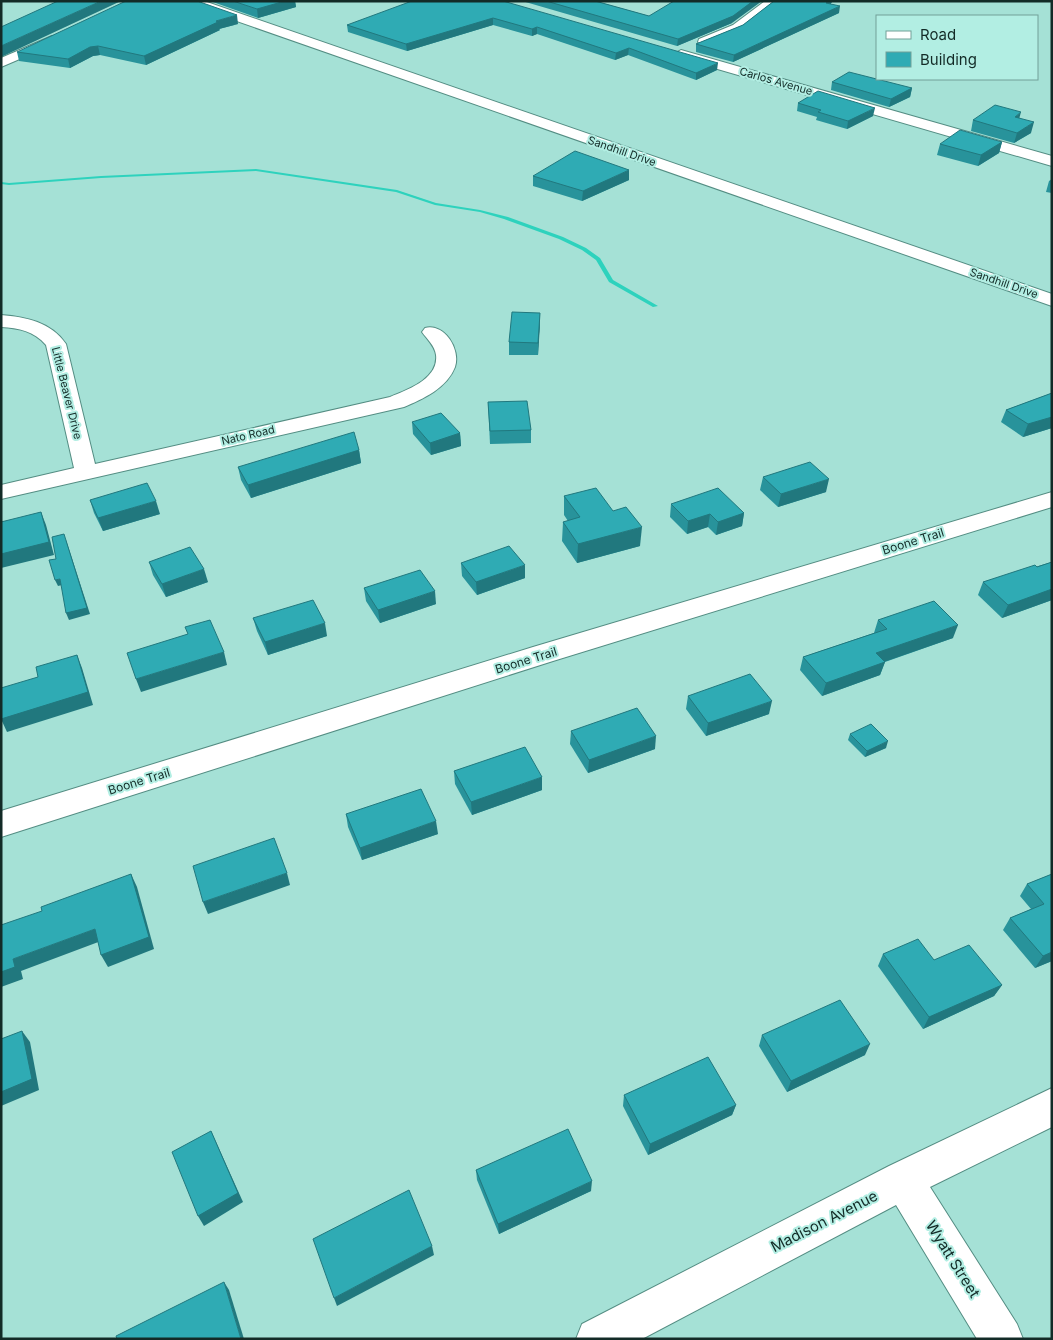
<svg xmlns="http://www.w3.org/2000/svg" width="1053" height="1340" font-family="Inter,sans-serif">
<rect width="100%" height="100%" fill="#a5e1d6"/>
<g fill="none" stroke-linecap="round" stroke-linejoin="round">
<polygon fill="#2ed2bd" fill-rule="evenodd" points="256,169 397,190 436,203 480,210 508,217 563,237 586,248 600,258 613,280 658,306 653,307 609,282 596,260 582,250 559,239 504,219 480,212 435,205 396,192 256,171 101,178 9,185 1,184 1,182 9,183 101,176"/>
<g stroke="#548d83" stroke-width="2">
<g id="minor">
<polygon points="186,1 204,1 1052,294 1052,306 188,4"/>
<polygon points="765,1 779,1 741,31 709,45 704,46 698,42 699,39 733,25"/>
<polygon points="52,36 57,37 58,40 57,43 1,67 1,58"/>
<polygon points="681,50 1052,156 1052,166 676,57 674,54"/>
<path d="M1,315C26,317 51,322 66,344L95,464L390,397C407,390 439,379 436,355C435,346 427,339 422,332L425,328C444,323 461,349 455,367C447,388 423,399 404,407L1,499V485L74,468L46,345C34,331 19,328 1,327Z"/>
<polygon points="1052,1088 1052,1127 930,1187 1017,1324 1023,1339 977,1339 896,1205 642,1339 576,1339 582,1324 889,1166"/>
</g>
</g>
<g stroke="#548d83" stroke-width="2">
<polygon id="tertiary" points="1052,492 1052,507 553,661 1,837 1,811 533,647"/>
</g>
<use href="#minor" fill="#fff" fill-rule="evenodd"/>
<use href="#tertiary" fill="#fff" fill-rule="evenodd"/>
</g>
<g fill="#28939b">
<polygon points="210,1 295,1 296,7 258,18"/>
<polygon points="503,1 717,70 696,80 628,55 615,60 537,34 532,36 493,25 407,51 348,32 347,25"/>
<polygon points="522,1 595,1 649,16 732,23 677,46"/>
<polygon points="774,1 833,1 831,3 831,4 839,13 733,62 696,52 696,44 743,25"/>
<polygon points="238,24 219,29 220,30 146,65 100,55 93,56 70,68 19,61 17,52"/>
<polygon points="832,82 912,88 910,97 889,107 831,90"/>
<polygon points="798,103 873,116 847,129 816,120 817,117 797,111"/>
<polygon points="1019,118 1031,133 1014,143 971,131 973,120"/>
<polygon points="1002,142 999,153 978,166 937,155 940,144"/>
<polygon points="533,176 629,180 582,201 533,186"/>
<polygon points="1052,179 1052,193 1046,192 1049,181"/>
<polygon points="540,313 538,355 509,355 509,342"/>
<polygon points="1052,393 1052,428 1023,437 1001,422 1006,410"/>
<polygon points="488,402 531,430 531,443 490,444"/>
<polygon points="412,422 460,433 461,446 431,455 413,434"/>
<polygon points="359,450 361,463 251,498 241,480 238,467"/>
<polygon points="763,477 826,492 778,507 760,490"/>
<polygon points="564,496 640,546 577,563 562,541 563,522 568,521 564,515"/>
<polygon points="90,500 160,514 103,531 94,513"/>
<polygon points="671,504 744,513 742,526 716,535 708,527 687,534 670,517"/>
<polygon points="149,562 208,582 166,597 153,575"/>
<polygon points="1052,562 1052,600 1002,618 978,595 983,582"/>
<polygon points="461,563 525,578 477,595 462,576"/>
<polygon points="364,588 436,604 380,623 366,601"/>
<polygon points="253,618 327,636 268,655 257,631"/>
<polygon points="878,620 953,638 885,662 880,675 822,696 800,670 803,657 874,633"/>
<polygon points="688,696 769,714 706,736 686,709"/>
<polygon points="571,731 655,749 588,773 570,744"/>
<polygon points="850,734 886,748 865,757 848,740"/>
<polygon points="454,771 542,790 472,815 455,784"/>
<polygon points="346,814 438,834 362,860 348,827"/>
<polygon points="1052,874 1052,961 1035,968 1003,930 1010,918 1031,909 1020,896 1027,884"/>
<polygon points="883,954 934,960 1002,985 994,996 923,1029 878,966"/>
<polygon points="762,1035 865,1055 787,1092 759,1046"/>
<polygon points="624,1095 736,1105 732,1115 648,1155 623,1106"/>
<polygon points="476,1170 591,1191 499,1234 477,1180"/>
</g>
<g fill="#21787e">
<polygon points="101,1 121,1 1,57 1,46"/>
<polygon points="285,1 295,1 296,7 258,18 257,9"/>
<polygon points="753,1 762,1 732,23 677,46 678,39"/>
<polygon points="829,1 833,1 831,3 831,6 826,3"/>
<polygon points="840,6 839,13 733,62 734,55"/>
<polygon points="237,15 238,24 219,29 220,30 146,65 144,56 216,21"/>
<polygon points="493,18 493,25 407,51 406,44"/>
<polygon points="537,27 537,34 532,36 532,29"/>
<polygon points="98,46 100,55 93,56 70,68 68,59 90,47"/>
<polygon points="629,48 628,55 615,60 616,53"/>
<polygon points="718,63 717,70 696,80 696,73"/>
<polygon points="912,88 910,97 889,107 891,99"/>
<polygon points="875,108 873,116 847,129 848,121"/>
<polygon points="1021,112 1018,123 1015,117"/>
<polygon points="1034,122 1031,133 1014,143 1017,133"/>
<polygon points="1002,142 999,153 978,166 981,155"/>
<polygon points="629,170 629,180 582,201 583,191"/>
<polygon points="540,313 540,325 538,355 538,343"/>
<polygon points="1052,417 1052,428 1023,437 1028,424"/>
<polygon points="460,433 461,446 431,455 430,443"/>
<polygon points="359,450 361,463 251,498 248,485"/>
<polygon points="829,479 826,492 778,507 781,494"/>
<polygon points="156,501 160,514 103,531 98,518"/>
<polygon points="41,512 46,525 54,555 1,568 1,554"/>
<polygon points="744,513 742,526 716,535 718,522"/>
<polygon points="710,514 708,527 687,534 688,521"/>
<polygon points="642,527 640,546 577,563 578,544"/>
<polygon points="66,540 90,614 69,620 66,613"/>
<polygon points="525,565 525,578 477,595 476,582"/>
<polygon points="204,569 208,582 166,597 162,584"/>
<polygon points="60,579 62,585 58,586 55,580"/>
<polygon points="1052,589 1052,600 1002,618 1008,605"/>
<polygon points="435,591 436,604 380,623 378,610"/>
<polygon points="325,623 327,636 268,655 265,642"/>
<polygon points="958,625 953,638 872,666 876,653"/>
<polygon points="224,652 227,665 141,692 136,679"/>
<polygon points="77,655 82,668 93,705 7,732 1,719"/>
<polygon points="885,662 880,675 822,696 826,683"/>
<polygon points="772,701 769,714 706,736 708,723"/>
<polygon points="656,736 655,749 588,773 589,760"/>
<polygon points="888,741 886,748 865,757 867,751"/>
<polygon points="542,777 542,790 472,815 471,802"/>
<polygon points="436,821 438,834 362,860 360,848"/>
<polygon points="287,873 290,885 208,914 203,902"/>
<polygon points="131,874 137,887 154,949 108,967 101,955"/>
<polygon points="95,929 101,941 21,971 23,979 1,987 1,972 13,959"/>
<polygon points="1052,952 1052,961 1035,968 1043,956"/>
<polygon points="1002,985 994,996 923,1029 929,1017"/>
<polygon points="22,1031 30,1042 39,1090 1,1106 1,1092"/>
<polygon points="870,1044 865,1055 787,1092 791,1081"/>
<polygon points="736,1105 732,1115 648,1155 650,1144"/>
<polygon points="211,1131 243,1202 204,1226 198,1216"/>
<polygon points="592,1181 591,1191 499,1234 498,1224"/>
<polygon points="432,1246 434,1255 337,1306 334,1298"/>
<polygon points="224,1282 229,1290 244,1339 241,1339"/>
</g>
<g fill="#2fabb4" stroke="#21787e">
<polygon points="58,1 101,1 1,46 1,27"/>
<polygon points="126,1 197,1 237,15 216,21 218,22 144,56 98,46 90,47 68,59 17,52"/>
<polygon points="233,1 285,1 257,9"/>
<polygon points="412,1 503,1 718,63 696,73 629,48 616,53 537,27 532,29 493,18 406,44 347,25"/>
<polygon points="546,1 595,1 649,16 674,1 753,1 733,16 678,39"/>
<polygon points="774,1 829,1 826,3 840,6 734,55 696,44 743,25"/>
<polygon points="849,72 912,88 891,99 832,82"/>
<polygon points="818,91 875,108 848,121 818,112 821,110 798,103"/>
<polygon points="995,105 1021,112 1015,117 1034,122 1017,133 973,120"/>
<polygon points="960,130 1002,142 981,155 940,144"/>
<polygon points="575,151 629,170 583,191 533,176"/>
<polygon points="512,312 540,313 538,343 509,342"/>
<polygon points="1052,393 1052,417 1028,424 1006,410"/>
<polygon points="527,401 531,430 490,431 488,402"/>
<polygon points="441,413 460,433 430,443 412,422"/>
<polygon points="354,432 359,450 248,485 238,467"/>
<polygon points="810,462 829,479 781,494 763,477"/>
<polygon points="147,483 156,501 98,518 90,500"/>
<polygon points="596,488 613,511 626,507 642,527 578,544 563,522 580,517 564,496"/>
<polygon points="718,488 744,513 718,522 710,514 688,521 671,504"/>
<polygon points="41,512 49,542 1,554 1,522"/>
<polygon points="64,534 87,608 66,613 60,579 55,580 49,560 56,559 52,537"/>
<polygon points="509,546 525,565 476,582 461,563"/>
<polygon points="190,547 204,569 162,584 149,562"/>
<polygon points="1052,562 1052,589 1008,605 983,582 1035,565 1037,567"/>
<polygon points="420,570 435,591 378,610 364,588"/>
<polygon points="313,600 325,623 265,642 253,618"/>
<polygon points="934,601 958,625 876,653 885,662 826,683 803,657 887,629 878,620"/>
<polygon points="210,620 224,652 136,679 127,653 188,634 185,627"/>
<polygon points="77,655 88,692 1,719 1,688 38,677 36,667"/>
<polygon points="750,674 772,701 708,723 688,696"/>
<polygon points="637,708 656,736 589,760 571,731"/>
<polygon points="871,724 888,741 867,751 850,734"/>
<polygon points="525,747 542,777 471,802 454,771"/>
<polygon points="421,789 436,821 360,848 346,814"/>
<polygon points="274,838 287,873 203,902 193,866"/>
<polygon points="131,874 149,937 101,955 95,929 13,959 15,967 1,972 1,925 42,911 41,907"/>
<polygon points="1052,874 1052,952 1043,956 1010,918 1044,904 1027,884"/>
<polygon points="918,939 934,960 969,945 1002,985 929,1017 883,954"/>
<polygon points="840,1000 870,1044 791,1081 762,1035"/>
<polygon points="22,1031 32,1079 1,1092 1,1039"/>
<polygon points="708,1057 736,1105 650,1144 624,1095"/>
<polygon points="568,1129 592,1181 498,1224 476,1170"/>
<polygon points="211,1131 238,1193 198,1216 172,1152"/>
<polygon points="409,1190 432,1246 334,1298 313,1239"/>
<polygon points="224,1282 241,1339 117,1339 116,1336"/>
</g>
<g text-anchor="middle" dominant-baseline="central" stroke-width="4" stroke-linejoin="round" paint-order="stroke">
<g font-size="11" fill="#132b27" stroke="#b2eee3">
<text transform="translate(776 81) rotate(16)">Carlos Avenue</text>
<text transform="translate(622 151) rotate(19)">Sandhill Drive</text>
<text transform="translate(1004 283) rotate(19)">Sandhill Drive</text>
<text transform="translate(67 393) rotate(76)">Little Beaver Drive</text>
<text transform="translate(248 435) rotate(-13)">Nato Road</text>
</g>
<g font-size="12" fill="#132b27" stroke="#b2eee3">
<text transform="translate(913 541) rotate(-17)">Boone Trail</text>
<text transform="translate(526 660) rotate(-17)">Boone Trail</text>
<text transform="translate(139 781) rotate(-17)">Boone Trail</text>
</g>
<g font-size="15" fill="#132b27" stroke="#b2eee3">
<text transform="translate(824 1221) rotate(-27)">Madison Avenue</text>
<text transform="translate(953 1259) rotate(58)">Wyatt Street</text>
</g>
</g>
<rect width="1053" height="1340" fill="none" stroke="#132b27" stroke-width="5"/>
<rect x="876" y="15" width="162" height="65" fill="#b2eee3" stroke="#72a098"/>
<rect x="886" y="31" width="25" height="8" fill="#ffffff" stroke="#72a098"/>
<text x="920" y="40" font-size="15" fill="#132b27">Road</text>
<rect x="886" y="52" width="25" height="15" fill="#2fabb4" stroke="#72a098"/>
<text x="920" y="65" font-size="15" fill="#132b27">Building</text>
</svg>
